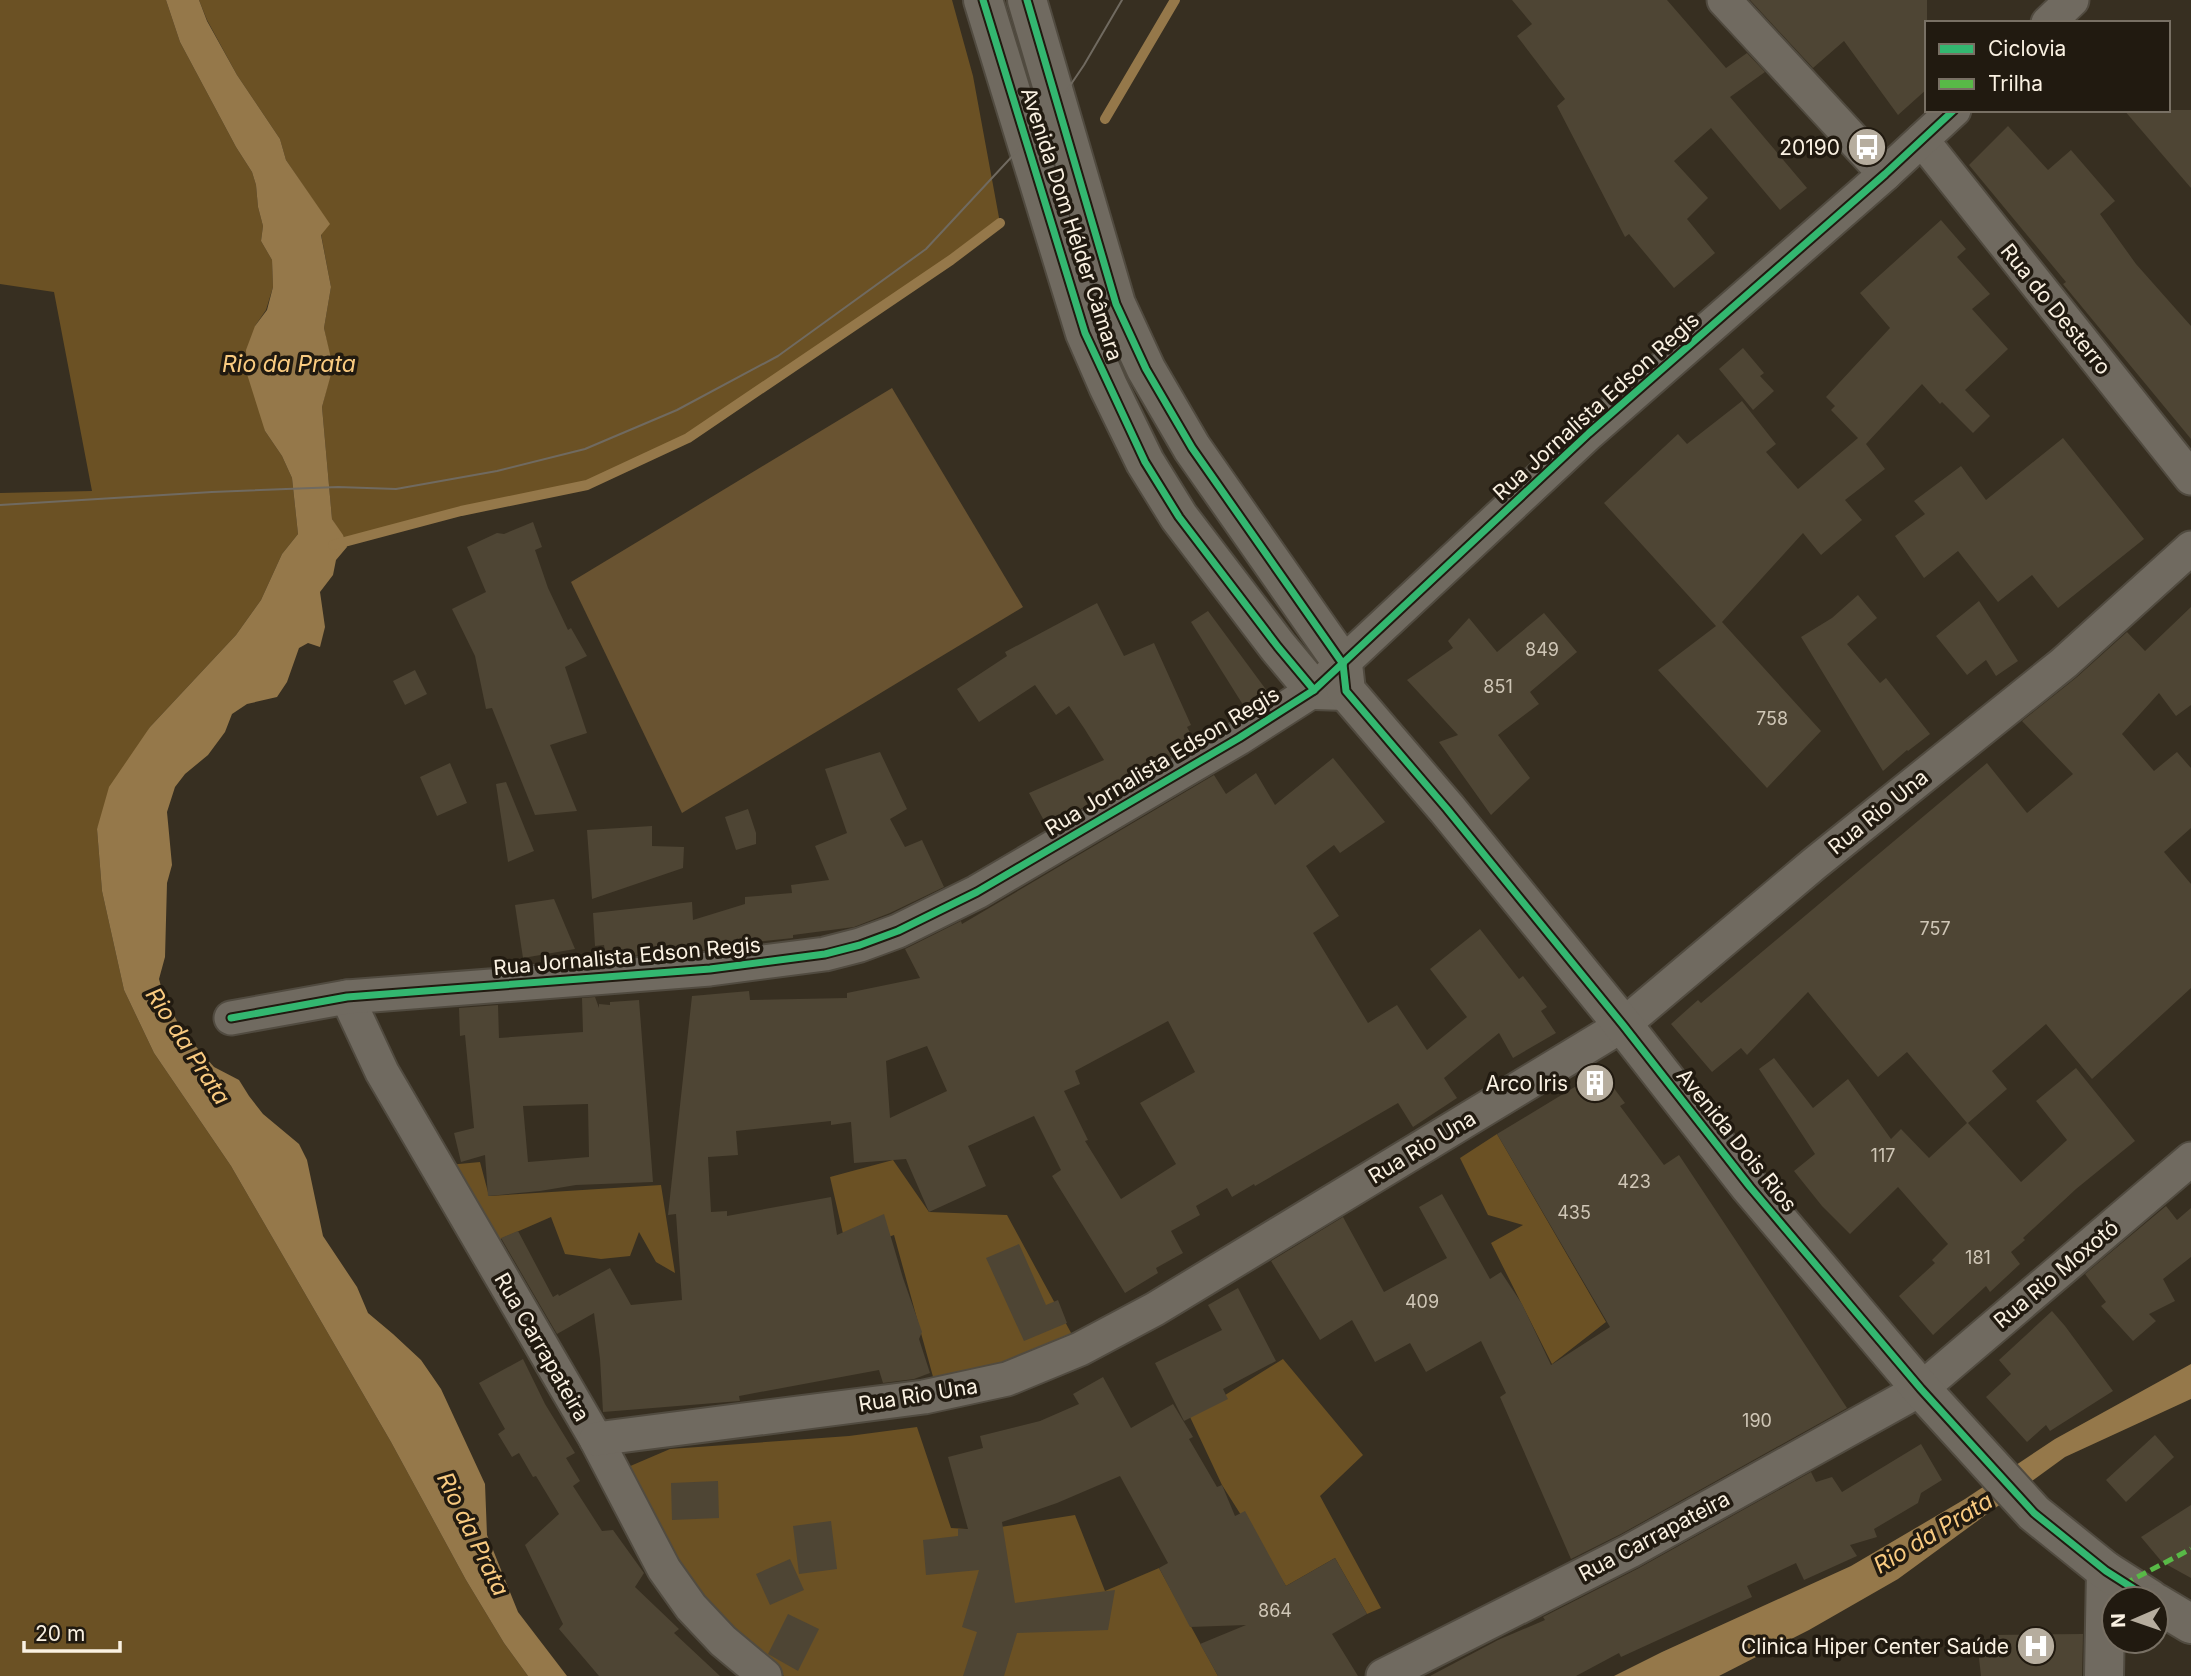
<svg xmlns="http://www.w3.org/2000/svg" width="2191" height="1676" font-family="Inter,sans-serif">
<rect width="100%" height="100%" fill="#372f21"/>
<polygon fill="#695331" points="892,388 1023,607 682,813 571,582"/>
<g fill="#6b5124">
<polygon points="0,0 166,0 180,42 236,147 252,172 256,185 258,207 263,226 261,241 272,260 273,287 266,310 255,326 265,431 282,456 292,478 298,534 282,554 261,600 236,635 150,727 97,829 102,891 124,990 154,1053 231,1166 391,1442 466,1580 504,1643 528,1676 0,1676 0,493 92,491 54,292 0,284"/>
<polygon points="199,0 952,0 973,76 1000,223 951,260 688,438 587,485 461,511 346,542 332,519 322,407 332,367 324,328 331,287 321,234 329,224 286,160 280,139 237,75 207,20"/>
<polygon points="1497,1134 1606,1322 1552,1364 1491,1243 1523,1225 1488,1215 1460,1158"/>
<polygon points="893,1160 929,1212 1007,1215 1076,1342 935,1384 894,1235 847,1251 830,1177"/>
<polygon points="480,1162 489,1196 661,1185 675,1273 656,1262 639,1232 630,1256 601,1259 565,1254 551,1217 489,1244 448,1165"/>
<polygon points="1283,1359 1363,1455 1320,1496 1381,1608 1367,1614 1335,1558 1286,1586 1222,1485 1190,1417"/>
<polygon points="917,1427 951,1528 982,1530 1075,1515 1105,1591 1159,1568 1218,1676 784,1676 727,1630 670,1565 628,1467 670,1449 849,1436"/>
</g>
<g fill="#95784a">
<polygon points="166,0 199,0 207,21 237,75 280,139 286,160 330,224 321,235 331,287 324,328 333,367 322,407 332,519 343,535 347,547 336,560 333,575 320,592 325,627 320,647 308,643 299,648 287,682 277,697 247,704 232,714 225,732 208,755 185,774 175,787 167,812 172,865 167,883 165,957 159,979 163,994 182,1031 214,1067 239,1080 249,1096 263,1114 299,1144 307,1160 323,1236 357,1287 368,1313 393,1334 421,1360 441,1389 485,1484 487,1535 518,1612 567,1676 528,1676 504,1643 466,1580 391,1442 231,1166 154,1053 124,990 102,891 97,829 109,787 150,727 236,635 261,600 282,554 298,534 292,478 282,456 265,431 247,374 246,350 255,326 267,310 273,287 272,260 261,241 263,226 258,207 256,185 252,172 236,147 180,42"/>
<polygon points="2191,1364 2191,1399 2065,1457 1898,1579 1809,1630 1719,1676 1614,1676 1662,1652 1851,1566 1965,1499 2055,1439"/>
</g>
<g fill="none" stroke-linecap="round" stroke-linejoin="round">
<g stroke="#95784a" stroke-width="10">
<polyline points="1105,119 1175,0"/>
<polyline points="333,545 461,511 587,485 688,438 951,260 1000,223"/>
</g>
</g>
<g fill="#4e4534" fill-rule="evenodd">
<polygon points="1512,0 1667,0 1726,68 1747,53 1765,72 1730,97 1807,188 1780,210 1711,128 1674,161 1708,198 1687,219 1715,253 1674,288 1629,234 1625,237 1557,106 1565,99 1517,36 1532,24"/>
<polygon points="1750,0 1927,0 1927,89 1898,115 1844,41 1813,68"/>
<polygon points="2124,110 2191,110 2191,188"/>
<polygon points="2008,126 2048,170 2071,150 2115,201 2100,214 2136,264 2191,326 2191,439 2063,284 2066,282 1969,165"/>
<polygon points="1941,220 1966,249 1957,257 1990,294 1972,309 2008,349 1965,390 1990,416 1973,433 1942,402 1940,404 1922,384 1866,444 1885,469 1845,500 1862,520 1821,555 1803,533 1722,622 1821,731 1767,788 1658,670 1716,626 1604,503 1678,434 1687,444 1742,401 1776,444 1766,452 1798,489 1858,438 1831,410 1835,406 1826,397 1890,328 1860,293"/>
<polygon points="1743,348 1764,373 1760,376 1774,391 1753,410 1719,369"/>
<polygon points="2063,438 2144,539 2058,608 2032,575 1998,602 1958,551 1924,578 1895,536 1925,514 1914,501 1961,466 1986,500"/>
<polygon points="533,522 542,547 535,550 548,588 568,630 571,628 587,656 565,667 587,733 550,745 577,811 535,815 492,708 486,709 475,656 452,609 486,592 467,547 497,533 504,534"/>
<polygon points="1858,595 1877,618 1847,644 1880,683 1886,678 1930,734 1908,751 1907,750 1883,771 1801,637 1832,618"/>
<polygon points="1979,601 2018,661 1996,676 1986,660 1967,675 1936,636"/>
<polygon points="1097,603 1124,656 1154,643 1191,725 1187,727 1195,742 1048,828 1029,793 1104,760 1084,728 1069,706 1056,715 1035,685 979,722 957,689 1007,656 1005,652"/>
<polygon points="2191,607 2191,705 2176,716 2159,693 2122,734 2154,771 2177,752 2191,768 2191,828 2164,852 2191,884 2191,988 2092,1079 2046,1024 1992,1071 2007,1089 1968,1123 2021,1182 2067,1140 2036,1101 2076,1068 2135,1141 2076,1189 2023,1238 2025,1240 2011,1252 2020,1264 1990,1292 1986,1286 1933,1335 1899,1296 1935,1263 1932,1260 1948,1244 1898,1187 1850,1234 1822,1206 1794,1171 1815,1154 1759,1069 1774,1058 1813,1108 1848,1079 1891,1139 1901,1129 1929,1158 1967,1123 1907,1052 1878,1077 1808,992 1747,1055 1741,1048 1712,1072 1671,1024 1698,1000 1701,1003 1987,763 2027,813 2073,774 2022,721 2077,677 2127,632 2145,651"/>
<polygon points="1208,611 1270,695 1256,704 1245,708 1191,622"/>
<polygon points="1544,613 1577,652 1530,692 1539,704 1498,735 1530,778 1491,815 1439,742 1458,735 1407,680 1453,648 1448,641 1469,618 1497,652"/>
<polygon points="415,670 427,694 405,705 393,681"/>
<polygon points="880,752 907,809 890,819 905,847 922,840 944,887 890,913 854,927 793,935 793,938 745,943 732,947 708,950 606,958 604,945 595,946 593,913 692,902 693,920 745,904 745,897 792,893 791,885 829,880 815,846 847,833 825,769"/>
<path d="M1333,758L1385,822L1340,853L1334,845L1306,866L1339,916L1313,933L1368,1023L1397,1005L1427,1050L1467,1017L1430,969L1480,929L1519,979L1523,976L1547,1007L1541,1011L1556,1033L1513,1058L1499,1033L1444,1078L1457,1098L1413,1127L1398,1103L1255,1186L1254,1184L1232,1197L1227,1188L1196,1206L1200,1215L1171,1231L1183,1253L1156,1268L1158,1273L1125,1293L1052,1176L1061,1170L1034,1116L968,1146L986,1186L929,1212L906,1159L854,1163L851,1122L831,1125V1121L736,1131L738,1155L708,1157L711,1212L727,1211V1216L831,1197L837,1235L884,1214L903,1278L922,1332L919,1339L930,1373L914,1379L883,1383L879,1370L739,1396L740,1401L603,1412L600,1359L594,1313L557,1334L501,1238L518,1231L553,1297L558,1294L559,1296L610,1268L631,1305L682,1300L676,1214L668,1215L692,996L749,991L750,1000L847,998V993L920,978L905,949L961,921L962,924L1214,775L1226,794L1256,773L1275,805ZM1168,1021L1195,1072L1140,1103L1176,1164L1121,1199L1085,1141L1088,1140L1064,1091L1080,1084L1075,1071ZM927,1046L947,1091L890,1118L886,1061Z"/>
<polygon points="450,763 467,803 437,816 420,777"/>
<polygon points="506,782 534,851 508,862 496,784"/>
<polygon points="748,809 756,833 756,844 736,850 725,817"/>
<polygon points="652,826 652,846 684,847 683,868 592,899 587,830"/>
<polygon points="554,899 575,949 523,958 515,905"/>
<path d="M595,997L599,1008V1004L610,1005V1002L639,1000L653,1182L576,1185L540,1191L488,1196L485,1155L461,1162L454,1133L474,1128L465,1035L460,1036L459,1008L498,1005L499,1038L583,1032L582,998ZM588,1104L589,1157L528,1162L523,1106Z"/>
<polygon points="1601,1071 1625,1103 1620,1106 1664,1165 1679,1155 1847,1408 1621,1534 1571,1559 1500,1397 1506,1393 1481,1341 1426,1372 1410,1343 1375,1362 1352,1320 1320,1340 1271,1261 1343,1217 1384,1292 1447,1258 1419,1207 1442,1194 1490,1279 1501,1272 1522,1304 1551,1365 1610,1327 1497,1134"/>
<polygon points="2166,1206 2177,1220 2191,1208 2191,1257 2163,1279 2175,1301 2149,1314 2156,1321 2133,1341 2101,1306 2106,1302 2085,1274"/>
<polygon points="1019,1244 1046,1305 1058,1300 1067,1323 1024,1341 986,1258"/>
<polygon points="1238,1288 1276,1361 1223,1389 1228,1399 1184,1421 1155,1363 1222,1330 1208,1305"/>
<polygon points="2052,1311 2065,1326 2113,1391 2050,1431 2046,1425 2027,1442 1986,1397 2011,1374 1999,1360"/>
<polygon points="523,1359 545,1404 575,1453 566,1458 580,1481 573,1486 602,1531 613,1530 644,1573 635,1587 679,1629 674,1633 720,1676 599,1676 559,1629 563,1624 525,1545 559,1514 536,1476 533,1477 519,1453 512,1457 498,1434 505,1429 479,1383"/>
<polygon points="1103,1377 1131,1428 1173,1404 1193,1437 1189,1439 1217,1487 1222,1485 1235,1516 1245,1511 1286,1586 1335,1558 1367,1614 1332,1634 1358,1676 1218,1676 1200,1644 1246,1625 1190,1627 1159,1568 1168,1563 1120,1476 1057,1503 1002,1522 1015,1603 1115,1590 1108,1630 1017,1633 1004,1676 963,1676 977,1632 962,1627 979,1570 926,1575 923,1540 958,1536 958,1529 968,1529 948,1457 983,1448 980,1436 1040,1421 1079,1404 1073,1394"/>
<polygon points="2155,1435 2174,1457 2126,1502 2106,1480"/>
<polygon points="1921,1444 1942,1480 1921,1493 1918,1503 1874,1529 1877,1537 1850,1545 1857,1556 1804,1580 1796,1563 1747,1586 1752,1597 1621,1657 1619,1653 1576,1676 1430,1676 1498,1640 1545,1620 1543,1617 1639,1568 1811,1472 1816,1482 1832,1477 1842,1492"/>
<polygon points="718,1481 719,1518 672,1520 671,1483"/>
<polygon points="2191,1505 2191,1578 2162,1562 2141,1537"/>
<polygon points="831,1521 837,1569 799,1574 793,1526"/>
<polygon points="790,1559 804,1590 770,1605 756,1574"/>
<polygon points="788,1614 819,1629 798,1671 768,1654"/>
<polygon points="2083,1634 2082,1676 1981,1676 1979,1658 1992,1635"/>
</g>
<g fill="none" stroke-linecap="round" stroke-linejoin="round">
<g stroke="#514b40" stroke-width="37">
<g id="minor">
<polyline points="1724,0 1885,174"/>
<polyline points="2048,23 2072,0"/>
<polyline points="1922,140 2191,478"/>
<polyline points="347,997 382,1072 596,1439 664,1569 691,1607 723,1641 765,1676"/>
<polyline points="231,1018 347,997 710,969 825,954 860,945 898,931 977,892 1239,738 1314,690 1589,433 1885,174 1954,110"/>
<polyline points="596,1439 924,1397 1007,1379 1080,1349 1155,1309 1623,1025 1814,864 2064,663 2191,548"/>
<polyline points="1383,1676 1630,1551 1921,1389 2191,1159"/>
</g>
</g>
<g stroke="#514b40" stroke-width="42">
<polyline id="tertiary" points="2104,1676 2106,1571"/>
</g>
<g stroke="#514b40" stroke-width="42">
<g id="secondary">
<polyline points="983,0 1085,333 1108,386 1145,462 1179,517 1278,647 1314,690 1346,691"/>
<polyline points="1027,0 1116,304 1146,369 1192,448 1343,664 1346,691 1447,809 1623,1025 1750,1187 1921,1389 2034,1513 2106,1571 2150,1599"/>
<polyline points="2156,1603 2191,1624"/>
</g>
</g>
<use href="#minor" stroke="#706a60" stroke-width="33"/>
<use href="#tertiary" stroke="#706a60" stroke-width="38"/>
<use href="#secondary" stroke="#706a60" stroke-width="38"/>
<polyline stroke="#706a60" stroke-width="2" points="0,505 212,492 338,487 396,489 497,471 585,449 677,410 778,356 926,249 1058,107 1061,99 1084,65 1122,0"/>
<polyline stroke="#58b947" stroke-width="5" stroke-dasharray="10 5" stroke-linecap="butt" points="2124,1584 2191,1549"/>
<g stroke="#211a10" stroke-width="11">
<g id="cycleway">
<polyline points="983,0 1085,333 1145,462 1179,517 1278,647 1314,690"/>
<polyline points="1027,0 1116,304 1146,369 1192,448 1343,664"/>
<polyline points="1343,664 1346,691 1447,809 1623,1025 1750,1187 1921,1389 2034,1513 2106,1571 2150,1599"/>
<polyline points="231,1018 347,997 710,969 825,954 860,945 898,931 977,892 1239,738 1314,690 1589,433 1885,174 1954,110"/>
</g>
</g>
<use href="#cycleway" stroke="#33b770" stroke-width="7"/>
</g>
<defs>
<g id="bus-disc" transform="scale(2.0125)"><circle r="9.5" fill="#b6ad9e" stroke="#211a10"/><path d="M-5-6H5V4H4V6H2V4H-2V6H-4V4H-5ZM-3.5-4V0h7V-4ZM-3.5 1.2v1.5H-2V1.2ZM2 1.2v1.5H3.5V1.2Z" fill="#fff"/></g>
<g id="building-disc" transform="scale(2.0125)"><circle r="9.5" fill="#b6ad9e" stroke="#211a10"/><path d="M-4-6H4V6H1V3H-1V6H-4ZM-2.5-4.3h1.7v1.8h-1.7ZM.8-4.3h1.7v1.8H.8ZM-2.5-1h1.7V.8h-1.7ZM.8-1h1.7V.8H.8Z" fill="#fff"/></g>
<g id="hospital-disc" transform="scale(2.0125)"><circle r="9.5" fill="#b6ad9e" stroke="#211a10"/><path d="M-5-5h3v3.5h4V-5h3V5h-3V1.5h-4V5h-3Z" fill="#fff"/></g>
</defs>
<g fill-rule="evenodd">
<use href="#bus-disc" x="1867" y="147"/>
<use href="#building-disc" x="1595" y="1083"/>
<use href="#hospital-disc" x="2036" y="1646"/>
</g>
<g text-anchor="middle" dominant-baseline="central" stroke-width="7" stroke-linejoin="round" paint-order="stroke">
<g font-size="18" fill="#cfc6b6">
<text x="1542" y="649">849</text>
<text x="1498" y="686">851</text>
<text x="1772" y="718">758</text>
<text x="1935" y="928">757</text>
<text x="1883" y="1155">117</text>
<text x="1634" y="1181">423</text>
<text x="1574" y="1212">435</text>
<text x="1978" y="1257">181</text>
<text x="1422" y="1301">409</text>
<text x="1757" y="1420">190</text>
<text x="1275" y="1610">864</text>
</g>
<g font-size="21" fill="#faf1e2" stroke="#211a10" text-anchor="end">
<text x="1840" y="147">20190</text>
<text x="1568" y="1083">Arco Iris</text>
<text x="2009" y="1646">Clinica Hiper Center Saúde</text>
</g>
<g font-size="21" fill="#faf1e2" stroke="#211a10">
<text transform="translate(1072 224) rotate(72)">Avenida Dom Hélder Câmara</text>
<text transform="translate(2056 309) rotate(51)">Rua do Desterro</text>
<text transform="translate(1596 406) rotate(-42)">Rua Jornalista Edson Regis</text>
<text transform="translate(1162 761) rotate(-31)">Rua Jornalista Edson Regis</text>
<text transform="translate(1878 812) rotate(-39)">Rua Rio Una</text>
<text transform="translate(627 956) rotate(-5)">Rua Jornalista Edson Regis</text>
<text transform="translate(1737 1140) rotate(51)">Avenida Dois Rios</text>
<text transform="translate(1422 1147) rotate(-31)">Rua Rio Una</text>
<text transform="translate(2056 1274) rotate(-40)">Rua Rio Moxotó</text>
<text transform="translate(542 1347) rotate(60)">Rua Carrapateira</text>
<text transform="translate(918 1395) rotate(-9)">Rua Rio Una</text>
<text transform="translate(1654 1536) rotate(-28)">Rua Carrapateira</text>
</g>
<g font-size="23" font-style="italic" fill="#facb80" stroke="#211a10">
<text x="289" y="364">Rio da Prata</text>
<text transform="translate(188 1046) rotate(57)">Rio da Prata</text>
<text transform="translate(1933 1533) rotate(-31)">Rio da Prata</text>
<text transform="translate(473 1534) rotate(64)">Rio da Prata</text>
</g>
</g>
<rect x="1925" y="21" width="245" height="91" fill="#211a10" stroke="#787064" stroke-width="2"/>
<rect x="1939" y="44" width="35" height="10" fill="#33b770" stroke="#787064" stroke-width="2"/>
<text x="1988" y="56" font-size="21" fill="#faf1e2">Ciclovia</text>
<rect x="1939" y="79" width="35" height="10" fill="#58b947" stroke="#787064" stroke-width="2"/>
<text x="1988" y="91" font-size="21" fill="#faf1e2">Trilha</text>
<g transform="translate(2135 1620) rotate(268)"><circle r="33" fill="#211a10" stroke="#787064" stroke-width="2"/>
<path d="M0-5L12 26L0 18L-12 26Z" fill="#b6ad9e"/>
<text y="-10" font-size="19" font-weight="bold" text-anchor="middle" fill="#faf1e2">N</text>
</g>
<path d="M24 1641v10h96v-10" fill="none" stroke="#faf1e2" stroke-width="3.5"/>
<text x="35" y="1641" font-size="21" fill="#faf1e2" stroke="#211a10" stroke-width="5" paint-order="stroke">20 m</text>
</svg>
